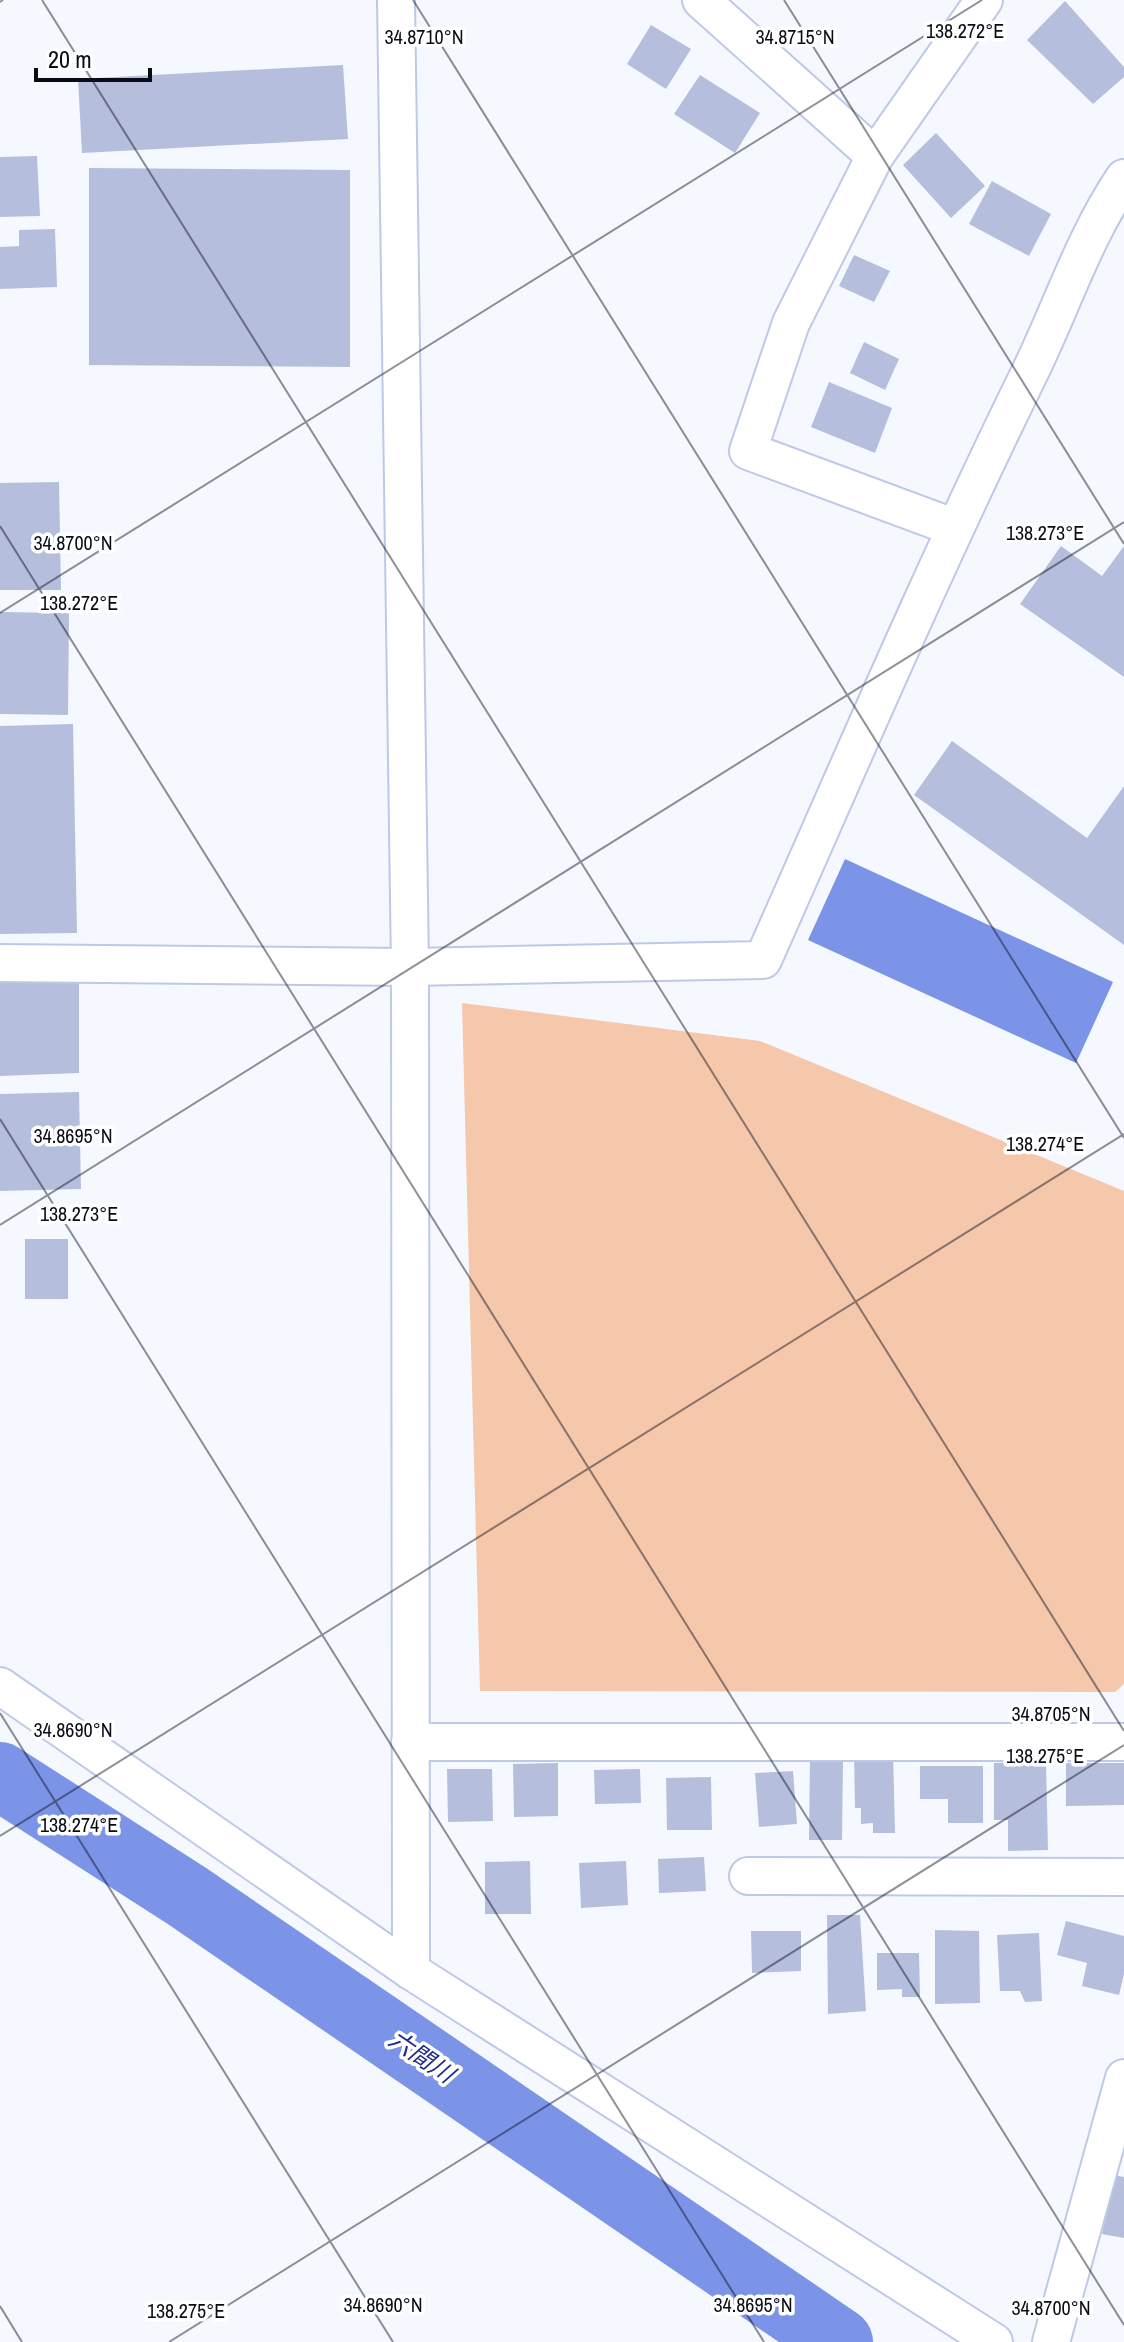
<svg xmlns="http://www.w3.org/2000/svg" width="1124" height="2342" font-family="'Archivo Narrow','Noto Sans JP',sans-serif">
<rect width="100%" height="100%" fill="#f5f8fe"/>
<polygon fill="#f5c7ab" points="462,1003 760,1041 1124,1191 1124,1684 1115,1692 480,1691"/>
<polygon fill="#7b94e7" points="845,859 1113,982 1076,1063 808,940"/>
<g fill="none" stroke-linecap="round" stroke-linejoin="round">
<polyline stroke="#7b94e7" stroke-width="68" points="0,1776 187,1896 839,2342"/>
</g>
<g fill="#b5bfdd">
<polygon points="1065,1 1124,67 1124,77 1093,104 1027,40"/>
<polygon points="651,25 691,49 666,89 627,64"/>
<polygon points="343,65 348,139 82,153 78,79"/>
<polygon points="700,75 760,113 735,153 674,114"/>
<polygon points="936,133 985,186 951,218 903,165"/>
<polygon points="37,156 40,216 0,217 0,157"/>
<polygon points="89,168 350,170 350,367 89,365"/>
<polygon points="992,181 1051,214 1029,256 969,224"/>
<polygon points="55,229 57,287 0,289 0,247 19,246 19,230"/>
<polygon points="854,255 890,271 874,302 839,286"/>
<polygon points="864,342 899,359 885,390 850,373"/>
<polygon points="829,382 892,408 875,453 811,427"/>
<polygon points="59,482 61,590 0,590 0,483"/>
<polygon points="1061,546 1102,576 1124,546 1124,677 1020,604"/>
<polygon points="0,612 69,613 68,715 0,714"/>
<polygon points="73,724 77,933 0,934 0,726"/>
<polygon points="952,741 1087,838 1124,786 1124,945 914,795"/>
<polygon points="79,975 79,1073 0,1076 0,976"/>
<polygon points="79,1092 81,1189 0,1191 0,1094"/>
<rect x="25" y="1239" width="43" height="60"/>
<polygon points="893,1750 895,1833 873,1833 873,1823 861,1824 861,1808 855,1808 854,1751"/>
<polygon points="810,1759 843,1760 842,1840 809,1840"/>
<polygon points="1046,1762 1048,1850 1008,1851 1008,1820 994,1820 994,1763"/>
<polygon points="558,1763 558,1816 514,1817 513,1764"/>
<polygon points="1066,1763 1124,1763 1124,1805 1066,1806"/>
<polygon points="920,1766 983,1766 983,1823 948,1823 948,1799 920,1799"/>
<polygon points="447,1769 492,1769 493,1821 448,1822"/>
<polygon points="640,1769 641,1803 595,1804 594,1770"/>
<polygon points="793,1771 797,1824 759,1827 755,1773"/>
<polygon points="711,1777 712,1830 667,1830 666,1778"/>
<polygon points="704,1857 706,1891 659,1893 658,1859"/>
<polygon points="530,1861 531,1914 485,1914 485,1862"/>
<polygon points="626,1861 628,1905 581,1908 579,1863"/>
<polygon points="827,1915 860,1915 866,2011 828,2014"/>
<polygon points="1066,1921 1124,1936 1124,1974 1119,1995 1082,1986 1087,1963 1057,1955"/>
<polygon points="935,1930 979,1931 980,2003 935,2004"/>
<polygon points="751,1931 801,1931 801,1971 752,1973"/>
<polygon points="1039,1933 1042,2001 1025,2002 1020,1991 1000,1991 997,1935"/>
<polygon points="877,1953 919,1953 920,1997 902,1997 902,1989 877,1990"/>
<polygon points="1114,2175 1124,2177 1124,2238 1102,2234"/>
</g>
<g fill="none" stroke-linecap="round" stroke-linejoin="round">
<g stroke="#bec9e7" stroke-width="40">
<g id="minor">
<polyline points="396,0 410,967 411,1971"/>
<polyline points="701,0 875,156"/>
<polyline points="953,527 748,451 791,323 875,156 984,0"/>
<path d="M0,963L410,967L763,960C850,764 934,567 1029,374C1061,309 1083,239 1124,178"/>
<polyline points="0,1686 411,1971 994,2342"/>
<polyline points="410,1742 1124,1742"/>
<polyline points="748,1876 1124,1877"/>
<polyline points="1051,2342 1124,2078"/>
</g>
</g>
<use href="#minor" stroke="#fff" stroke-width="36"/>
</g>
<path fill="none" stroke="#090c16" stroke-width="2" stroke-opacity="0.45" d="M42,0L1124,1731M413,0L1124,1138M784,0L1124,544M0,2L3,0M0,526L1124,2325M0,613L982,0M0,1119L764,2342M0,1225L1124,522M0,1713L393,2342M0,1836L1124,1134M0,2306L22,2342M169,2342L1124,1745"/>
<g text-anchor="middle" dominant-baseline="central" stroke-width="7" stroke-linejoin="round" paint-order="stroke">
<g font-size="24" font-style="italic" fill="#202c8b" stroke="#fff">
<text transform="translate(422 2056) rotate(34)">六間川</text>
</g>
</g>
<g font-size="20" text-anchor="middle" fill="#090c16" stroke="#fff" stroke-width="7" stroke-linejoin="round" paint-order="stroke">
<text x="965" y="38">138.272°E</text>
<text x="424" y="44">34.8710°N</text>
<text x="795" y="44">34.8715°N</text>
<text x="1045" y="540">138.273°E</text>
<text x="73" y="550">34.8700°N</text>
<text x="79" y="610">138.272°E</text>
<text x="73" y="1143">34.8695°N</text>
<text x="1045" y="1151">138.274°E</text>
<text x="79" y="1221">138.273°E</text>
<text x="1051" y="1721">34.8705°N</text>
<text x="73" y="1737">34.8690°N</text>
<text x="1045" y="1763">138.275°E</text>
<text x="79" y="1832">138.274°E</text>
<text x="383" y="2312">34.8690°N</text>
<text x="753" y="2312">34.8695°N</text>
<text x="1051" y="2315">34.8700°N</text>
<text x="186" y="2318">138.275°E</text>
</g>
<path d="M36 68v12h114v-12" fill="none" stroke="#090c16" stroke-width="4"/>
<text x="48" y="68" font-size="24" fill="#090c16" stroke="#ffffff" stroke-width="6" paint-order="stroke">20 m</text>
</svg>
